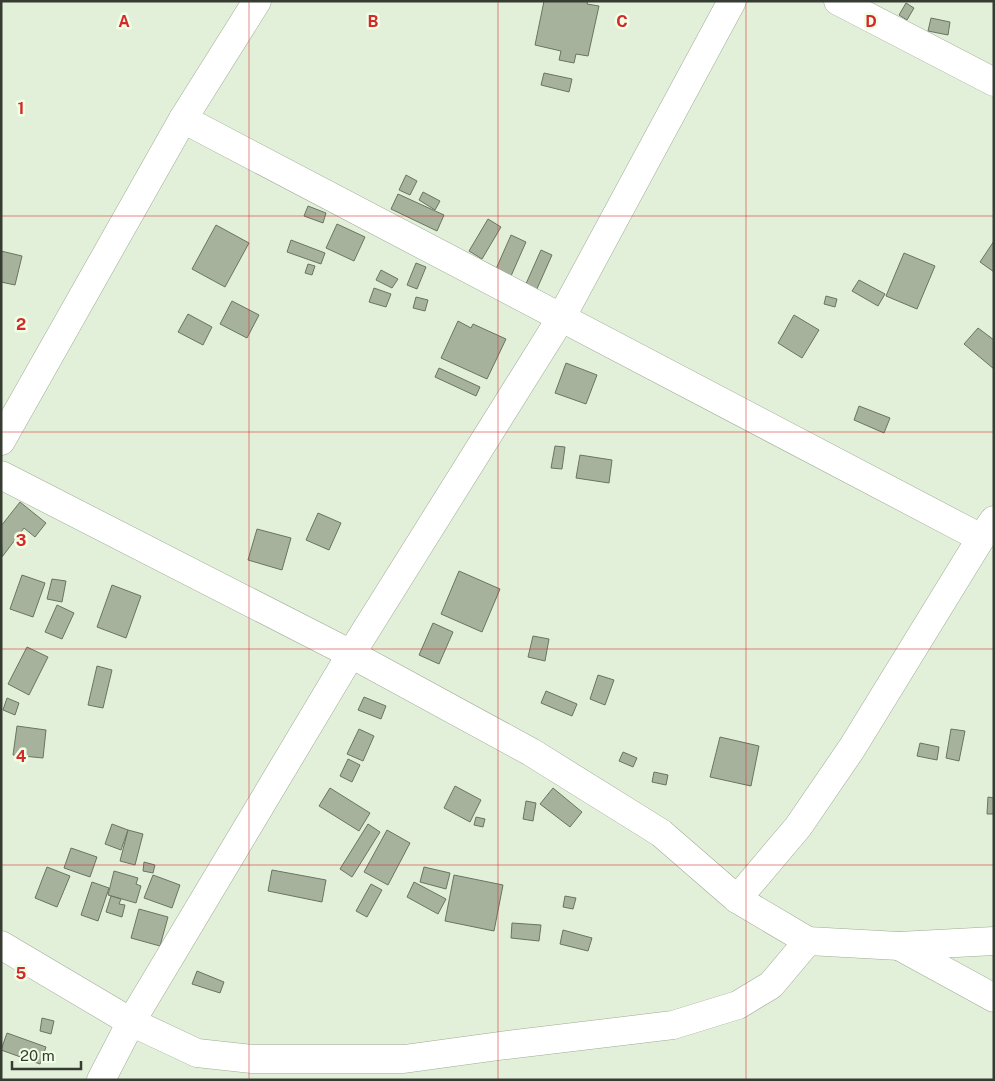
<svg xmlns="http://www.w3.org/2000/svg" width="995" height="1081" font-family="'Public Sans',sans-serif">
<rect width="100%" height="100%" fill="#e3f0d9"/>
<g fill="#a6b29c" stroke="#6a7561">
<polygon points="544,1 588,1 587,4 599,6 588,56 576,54 574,63 559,60 561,51 535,45"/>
<polygon points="906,3 914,8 907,20 899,15"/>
<polygon points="931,18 950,22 948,35 928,31"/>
<polygon points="544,73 572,79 569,92 541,85"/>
<polygon points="406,175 417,181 410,195 399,190"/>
<polygon points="423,192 440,201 435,210 419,200"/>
<polygon points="398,194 444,215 437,231 391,209"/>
<polygon points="308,206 326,213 323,223 304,216"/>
<polygon points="488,219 501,227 482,259 469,251"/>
<polygon points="337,224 365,237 354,261 326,248"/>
<polygon points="216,225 249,243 225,287 192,269"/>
<polygon points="511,235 526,242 511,276 496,269"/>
<polygon points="291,240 325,253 321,264 287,252"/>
<polygon points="994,241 994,272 980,262"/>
<polygon points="541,250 552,255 536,291 525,286"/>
<polygon points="1,251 22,256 15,285 1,282"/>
<polygon points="904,253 935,266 917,309 886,296"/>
<polygon points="416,263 426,267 417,289 407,285"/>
<polygon points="308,264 315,266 312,275 305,273"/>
<polygon points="381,270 398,279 392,288 376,280"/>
<polygon points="859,280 885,294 878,306 852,291"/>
<polygon points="374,288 391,294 386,307 369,302"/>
<polygon points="826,296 837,299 835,307 824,304"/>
<polygon points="416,297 428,300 425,311 413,308"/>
<polygon points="232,301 259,315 247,338 220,324"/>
<polygon points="188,314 212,327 203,345 178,332"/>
<polygon points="794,315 819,330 802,358 778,343"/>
<polygon points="458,321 471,328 473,324 506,339 487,379 441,358"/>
<polygon points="978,328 994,340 994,369 964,344"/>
<polygon points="566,363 597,375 586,404 555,393"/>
<polygon points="439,368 480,387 476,396 435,377"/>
<polygon points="859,406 890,418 884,433 854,420"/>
<polygon points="555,446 565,447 562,469 551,468"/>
<polygon points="580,455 612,460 609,483 576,478"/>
<polygon points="20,502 46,523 35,537 24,528 2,557 1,526"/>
<polygon points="318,513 341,523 329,550 306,540"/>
<polygon points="257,529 291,538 282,570 248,560"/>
<polygon points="459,571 500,589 482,632 441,614"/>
<polygon points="22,575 45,583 33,617 10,609"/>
<polygon points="52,579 66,581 62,602 47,599"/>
<polygon points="112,585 141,596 126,638 97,627"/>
<polygon points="57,605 74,613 62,639 45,632"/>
<polygon points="433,623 453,632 439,664 419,655"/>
<polygon points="533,636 549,639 545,661 528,657"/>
<polygon points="27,647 48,657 29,695 8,684"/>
<polygon points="97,666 112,670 103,708 88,705"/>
<polygon points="598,675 614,680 605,705 590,699"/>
<polygon points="546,691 577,704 572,716 541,703"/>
<polygon points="364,697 386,706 381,719 358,710"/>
<polygon points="7,698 19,703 15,715 3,710"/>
<polygon points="17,726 46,730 43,758 13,755"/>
<polygon points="359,729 374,736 363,761 347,754"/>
<polygon points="951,729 965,731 959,761 946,758"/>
<polygon points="720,737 759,746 751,786 710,777"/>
<polygon points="920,743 939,747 937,760 917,756"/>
<polygon points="623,752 637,758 633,767 619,761"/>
<polygon points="348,759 360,765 352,782 340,776"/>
<polygon points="654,772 668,775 666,785 652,782"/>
<polygon points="455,786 481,800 470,822 444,808"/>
<polygon points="330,788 370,813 359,831 319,806"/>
<polygon points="553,788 582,812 570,827 540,804"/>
<polygon points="988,797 994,798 994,814 987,814"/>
<polygon points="526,801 536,803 533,821 523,819"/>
<polygon points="476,817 485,819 483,827 474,825"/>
<polygon points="112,824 128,830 121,850 105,844"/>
<polygon points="368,824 380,832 352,877 340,869"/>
<polygon points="128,830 143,834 135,865 120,861"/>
<polygon points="387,830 410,843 388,885 364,872"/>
<polygon points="71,848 97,857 90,877 64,868"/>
<polygon points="144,862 155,865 153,873 143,871"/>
<polygon points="47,867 70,876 57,907 35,898"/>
<polygon points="424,867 450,873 446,889 420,882"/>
<polygon points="272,870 326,880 322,902 268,891"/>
<polygon points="114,871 138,878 136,884 141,886 136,903 108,895"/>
<polygon points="153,875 180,885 172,908 144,898"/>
<polygon points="454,875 503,885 494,931 445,921"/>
<polygon points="92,882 109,888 98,921 81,915"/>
<polygon points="414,882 446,899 438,914 407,897"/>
<polygon points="371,884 382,890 367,917 356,911"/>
<polygon points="111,896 121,899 119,904 125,905 122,917 106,912"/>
<polygon points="565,896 576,898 573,909 563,907"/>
<polygon points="139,909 168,917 160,946 131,938"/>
<polygon points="512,923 541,925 539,941 511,938"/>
<polygon points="563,930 592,938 588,951 560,944"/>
<polygon points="197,971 224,982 220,993 192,984"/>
<polygon points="42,1018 54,1021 51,1034 40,1031"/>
<polygon points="7,1033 46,1047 40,1064 1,1050"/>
</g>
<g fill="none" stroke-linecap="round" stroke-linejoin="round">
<g stroke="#9fab95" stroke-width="29">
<g id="minor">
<polyline points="838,1 994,82"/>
<polyline points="183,119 981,538"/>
<polyline points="1,441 183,119 257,1"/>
<polyline points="1,475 351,654 531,752 661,833 737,899 808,941 899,946 994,941"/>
<polyline points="737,899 798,827 852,748 981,538 994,520"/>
<polyline points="1,945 131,1022 197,1053 252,1059 404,1059 499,1046 673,1025 738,1005 771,985 808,941"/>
<polyline points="899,946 994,998"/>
<polyline points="101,1080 131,1022 351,654 561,318 732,1"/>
</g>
</g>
<use href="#minor" stroke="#fff" stroke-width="28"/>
</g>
<path fill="none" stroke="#d62828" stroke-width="1" stroke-opacity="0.55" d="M249,1V1080M498,1V1080M746,1V1080M1,216H994M1,432H994M1,649H994M1,865H994"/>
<g font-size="16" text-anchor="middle" font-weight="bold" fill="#d62828" stroke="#f1fee6" stroke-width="5" stroke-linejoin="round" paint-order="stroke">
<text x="124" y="27">A</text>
<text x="373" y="27">B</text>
<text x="622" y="27">C</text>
<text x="871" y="27">D</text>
<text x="21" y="114">1</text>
<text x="21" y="330">2</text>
<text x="21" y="546">3</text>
<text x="21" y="762">4</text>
<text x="21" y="979">5</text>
</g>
<rect width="995" height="1081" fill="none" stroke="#373c33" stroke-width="5"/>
<path d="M12 1061v8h69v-8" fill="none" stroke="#373c33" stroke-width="2.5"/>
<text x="20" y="1061" font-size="15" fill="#373c33" stroke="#f1fee6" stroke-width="4" paint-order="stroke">20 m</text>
</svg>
